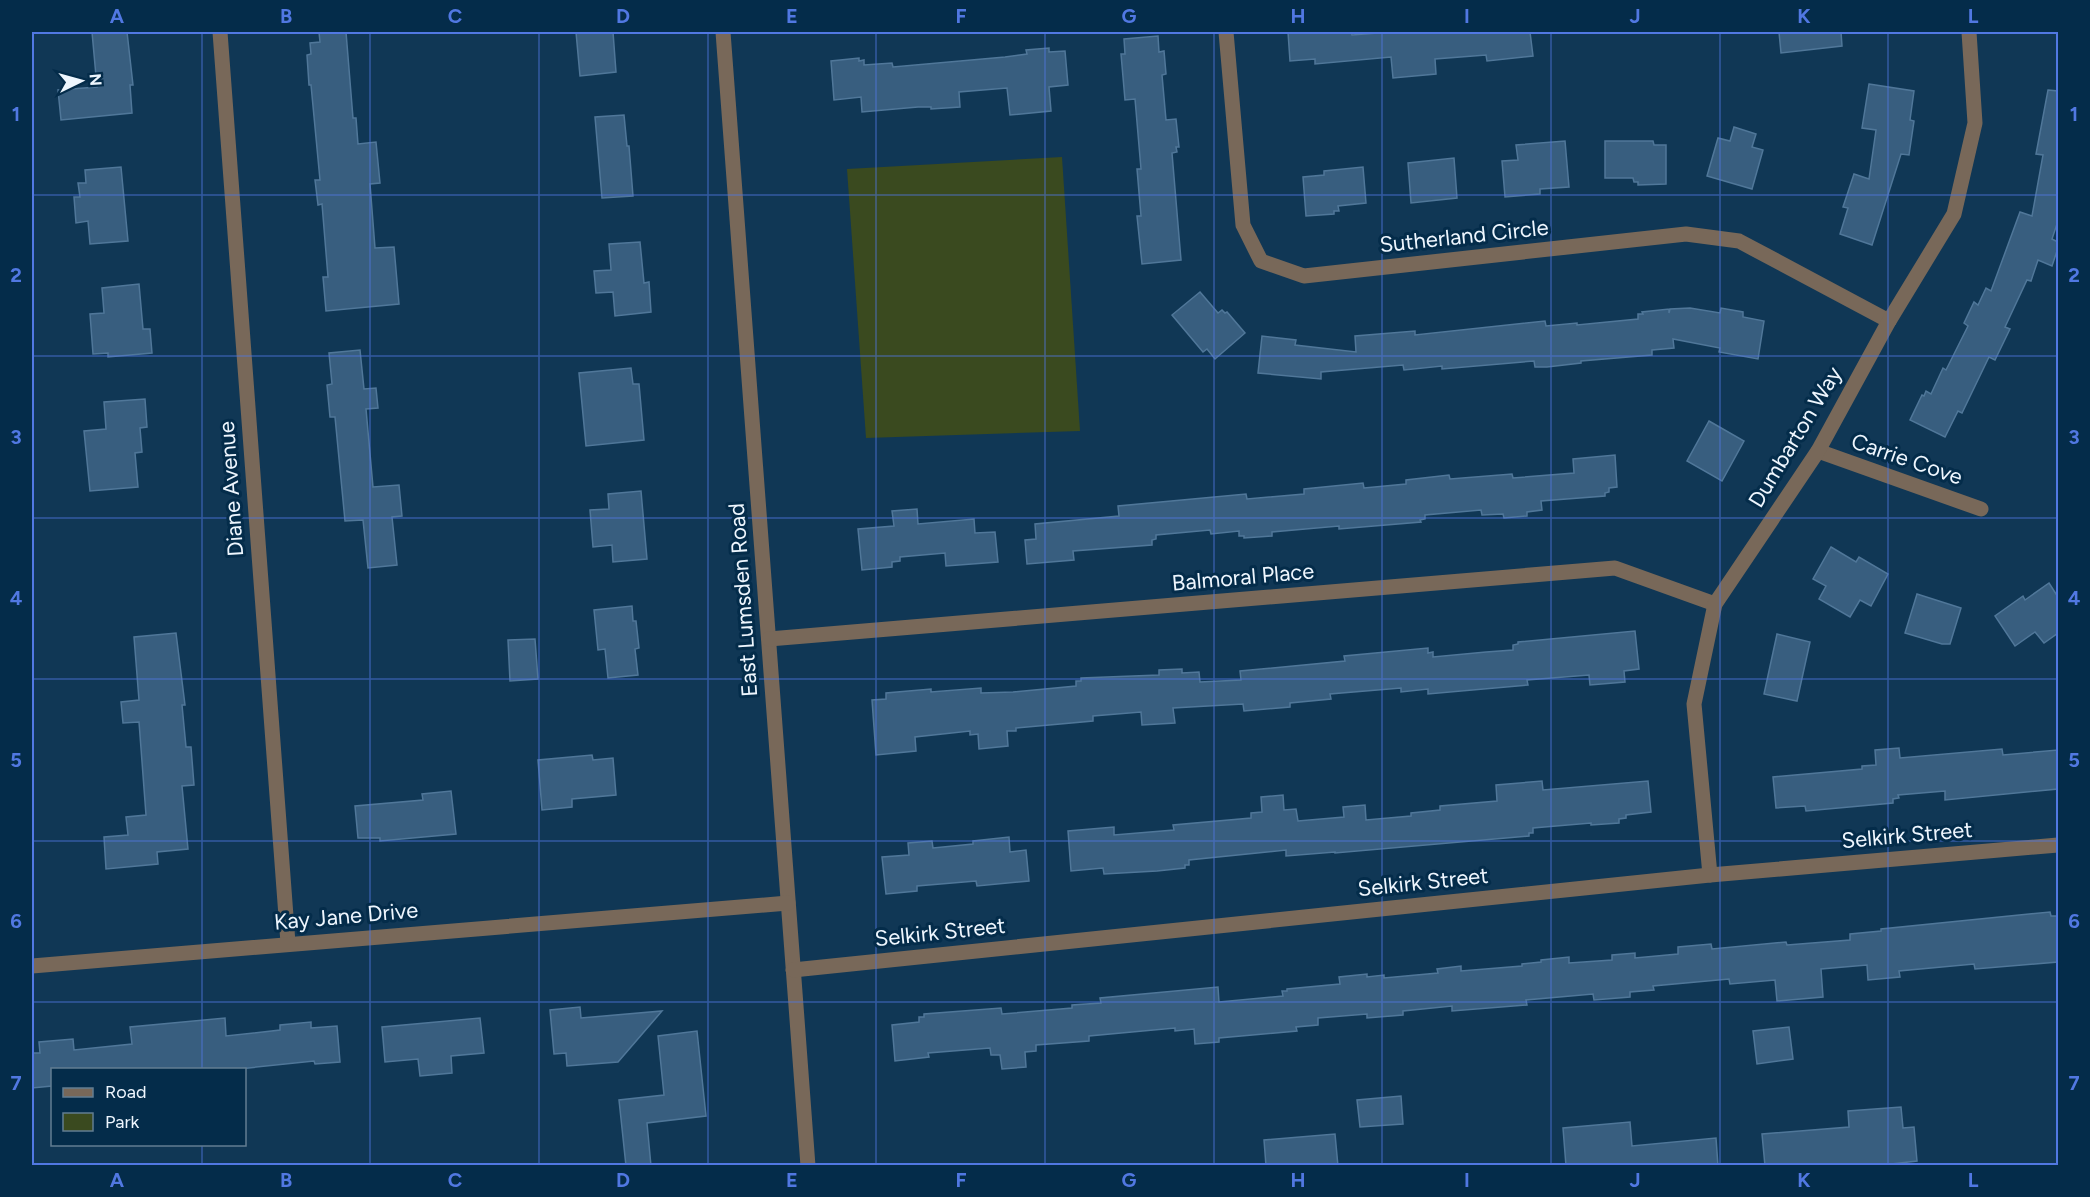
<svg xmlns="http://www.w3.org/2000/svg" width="2090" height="1197" font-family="Figtree,sans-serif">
<rect width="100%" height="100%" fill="#103755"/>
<polygon fill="#3a4a1f" points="1062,157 1080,431 866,438 847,169"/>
<g fill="#385e7f" stroke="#507799" stroke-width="1.5">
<polygon points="92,32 127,32 133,85 130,85 132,113 61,120 58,90 97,87"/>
<polygon points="319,32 346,32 353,118 356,118 358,144 376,142 380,183 370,184 375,248 394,247 399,304 326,311 323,277 328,277 322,204 318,205 315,180 320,180 311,85 309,85 307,55 311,54 310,43 320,42"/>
<polygon points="576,32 613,32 616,72 580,76"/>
<polygon points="1288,32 1351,32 1352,35 1391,32 1530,32 1533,56 1487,61 1486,55 1435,59 1436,74 1393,78 1391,57 1315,64 1315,59 1290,61"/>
<polygon points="1779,32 1841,32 1842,46 1781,53"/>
<polygon points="1158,36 1159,52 1164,51 1166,74 1162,75 1166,120 1176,119 1179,147 1176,147 1177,152 1172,153 1181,260 1142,264 1137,216 1141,216 1137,169 1141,169 1135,99 1125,100 1121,54 1125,54 1124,39"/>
<polygon points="1049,48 1049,52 1065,51 1068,85 1049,87 1051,111 1010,115 1007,88 959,92 960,107 931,109 931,107 918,107 862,112 861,97 834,100 831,61 859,58 859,61 864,60 864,65 892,63 893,67 1005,57 1027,54 1026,50"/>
<polygon points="1869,84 1914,91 1910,120 1914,121 1909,155 1901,154 1872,245 1840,234 1848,208 1843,207 1854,174 1869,179 1876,130 1862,128"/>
<polygon points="2048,90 2058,91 2058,221 2052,239 2058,242 2058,248 2052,266 2038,260 2031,281 2027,280 2005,327 2010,329 1995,360 1989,357 1962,413 1958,411 1945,437 1910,420 1922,395 1924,396 1926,391 1931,394 1943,368 1946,370 1968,326 1964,323 1974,302 1978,305 1986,288 1991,291 2020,212 2032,216 2043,155 2036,154"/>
<polygon points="624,115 627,146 629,146 633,196 602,198 595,117"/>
<polygon points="1734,127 1756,134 1752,147 1763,150 1752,189 1707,176 1718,138 1730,141"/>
<polygon points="1565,141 1569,187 1540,189 1540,194 1505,197 1502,161 1518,160 1516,145"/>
<polygon points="1605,141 1653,141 1654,145 1666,145 1666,184 1638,185 1638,182 1634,182 1633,178 1605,178"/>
<polygon points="1454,158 1457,198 1411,203 1408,163"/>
<polygon points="121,167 128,241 90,244 88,221 76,223 74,197 80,197 78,183 86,183 85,170"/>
<polygon points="1363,167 1366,203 1338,206 1339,211 1334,211 1334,214 1306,216 1303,177 1324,175 1324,171"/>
<polygon points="640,242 644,283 649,282 651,312 615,316 613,292 596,293 594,271 611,270 609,244"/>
<polygon points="139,284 143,329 150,329 152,353 108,357 108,353 93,354 90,314 104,313 102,288"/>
<polygon points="1200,292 1218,313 1222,310 1225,313 1227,312 1245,333 1215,359 1207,349 1203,352 1172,315"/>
<polygon points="1690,308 1720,313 1721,308 1743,312 1743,317 1764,321 1758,359 1719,352 1720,348 1673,339 1674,348 1652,350 1652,355 1581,361 1581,363 1547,367 1535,367 1534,361 1442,369 1442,366 1404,370 1403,365 1321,372 1321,379 1258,373 1262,336 1296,340 1295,345 1356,352 1355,336 1415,331 1415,335 1545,321 1546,326 1577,323 1577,325 1638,319 1638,314 1643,314 1642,312 1669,309 1669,313 1670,309"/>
<polygon points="360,350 364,389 376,388 378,408 366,409 373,487 399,485 402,516 392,517 397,565 368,568 363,520 345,521 335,417 330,417 327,385 332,384 329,353"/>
<polygon points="631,368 633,384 639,384 644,440 586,446 579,373"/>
<polygon points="145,399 147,427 140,428 142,452 135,453 138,487 90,491 84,431 106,429 104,402"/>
<polygon points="1709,421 1744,441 1722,481 1687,461"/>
<polygon points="1615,455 1617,487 1609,488 1609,492 1605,493 1605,496 1541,501 1542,510 1527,512 1527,516 1504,518 1503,514 1482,515 1481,510 1425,515 1425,519 1420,520 1421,522 1339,529 1339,526 1272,532 1272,536 1244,538 1244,536 1239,536 1239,531 1211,534 1210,530 1156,535 1156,539 1152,540 1152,545 1073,551 1074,560 1027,564 1025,540 1036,539 1035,524 1119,516 1118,506 1246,494 1247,499 1304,494 1304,489 1363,483 1364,488 1406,484 1406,480 1449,475 1450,479 1512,474 1513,478 1574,473 1573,459"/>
<polygon points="641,491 647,559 613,562 612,545 593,547 590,510 609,509 608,494"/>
<polygon points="917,509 918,524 974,519 975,533 995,532 998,562 946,566 945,553 900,557 900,561 892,562 892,567 862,570 858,529 894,526 892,511"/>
<polygon points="1831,547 1856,562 1859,557 1888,574 1871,606 1860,600 1850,617 1819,599 1826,586 1813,579"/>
<polygon points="2049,583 2058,597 2058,633 2044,643 2035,632 2015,646 1995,616 2023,596 2025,600"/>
<polygon points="1917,594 1961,608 1950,644 1942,644 1905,633"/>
<polygon points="632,606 633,621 636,621 639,648 635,649 638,675 608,678 605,649 598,650 594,610"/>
<polygon points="1635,631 1639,669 1624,671 1625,682 1590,685 1589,675 1527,680 1528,685 1428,694 1428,689 1401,692 1401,688 1330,694 1331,699 1290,703 1290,707 1244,711 1243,704 1173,708 1175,723 1142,725 1141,712 1093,716 1093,721 1016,728 1016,731 1007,731 1008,746 979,749 978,734 970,735 970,731 915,737 916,751 876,755 872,700 886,699 886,693 931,689 931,692 981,688 981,693 1013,692 1076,686 1076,681 1081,681 1081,678 1159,675 1159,670 1182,669 1182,673 1199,672 1200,682 1241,680 1240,671 1345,661 1344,656 1428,648 1428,653 1433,652 1433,657 1486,652 1513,650 1513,645 1518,644 1518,642"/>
<polygon points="176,633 185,705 182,705 186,747 191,747 194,785 182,786 188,849 157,852 158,864 106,869 104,837 128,835 126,817 146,815 139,722 123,723 121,702 139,700 134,637"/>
<polygon points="1777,634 1810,642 1797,701 1764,694"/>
<polygon points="535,639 538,679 510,681 508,640"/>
<polygon points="1899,748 1900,758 2002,749 2003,755 2058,750 2058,789 1945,800 1945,791 1898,795 1899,798 1893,799 1893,803 1806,811 1805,806 1776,808 1773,777 1862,769 1862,766 1876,765 1875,750"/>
<polygon points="592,755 593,760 613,758 616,795 572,799 572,807 542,810 538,760"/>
<polygon points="1542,781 1543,790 1648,781 1651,812 1626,815 1626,818 1619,819 1619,823 1591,825 1591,823 1533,828 1533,833 1529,833 1529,836 1335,853 1335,852 1286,856 1286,850 1189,860 1189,865 1185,865 1185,868 1157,871 1104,874 1103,868 1071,871 1068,831 1114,827 1114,835 1174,830 1173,825 1251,818 1251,813 1262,812 1261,797 1283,795 1284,810 1296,809 1298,821 1344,817 1343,807 1365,805 1366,820 1411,816 1411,813 1440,810 1440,806 1497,801 1496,785"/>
<polygon points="451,791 456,834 380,841 380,838 358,838 355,806 423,800 422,794"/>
<polygon points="1009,837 1010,852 1026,850 1029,881 977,886 976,881 917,886 917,891 886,894 882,857 909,855 908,843 932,841 933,848 973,844 973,841"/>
<polygon points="2050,912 2051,916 2057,916 2058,919 2058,962 1975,969 1974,964 1899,971 1900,977 1868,980 1867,965 1821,969 1823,997 1777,1001 1775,980 1730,984 1729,979 1653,986 1654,990 1630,992 1630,997 1594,1000 1593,994 1526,1000 1527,1005 1452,1011 1452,1006 1403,1011 1403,1015 1367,1018 1367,1014 1318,1018 1318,1025 1296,1027 1297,1031 1219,1038 1219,1042 1195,1044 1194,1029 1175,1031 1175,1028 1089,1036 1089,1041 1036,1045 1036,1051 1025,1052 1026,1067 1002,1069 1000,1055 991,1055 990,1048 928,1053 929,1057 895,1061 892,1025 919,1022 919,1017 924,1017 924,1014 1001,1008 1002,1014 1072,1008 1072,1005 1101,1003 1100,998 1218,987 1219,1002 1283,996 1282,991 1287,991 1287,989 1340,984 1339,977 1367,974 1367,977 1384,975 1384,978 1438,973 1437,969 1461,966 1461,971 1522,966 1522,964 1541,962 1541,960 1569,957 1569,963 1612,960 1612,955 1635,953 1635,958 1678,954 1678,947 1711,944 1712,949 1786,942 1787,945 1850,940 1850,934 1881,931 1881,929"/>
<polygon points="580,1007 581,1018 662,1011 618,1062 567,1066 566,1053 554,1054 550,1010"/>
<polygon points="225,1018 226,1036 280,1030 280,1025 311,1022 311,1028 337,1026 340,1062 315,1064 314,1061 229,1070 52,1070 52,1086 32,1088 32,1053 40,1053 39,1042 73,1039 74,1050 132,1044 130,1027"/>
<polygon points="480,1018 484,1053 451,1056 452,1073 420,1076 418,1059 385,1062 382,1027"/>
<polygon points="1789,1027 1793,1059 1757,1064 1753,1031"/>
<polygon points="697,1031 706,1116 647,1123 651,1166 626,1166 619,1100 664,1095 658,1036"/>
<polygon points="1401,1096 1403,1124 1360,1127 1357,1100"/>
<polygon points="1901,1107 1903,1128 1914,1127 1917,1161 1874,1166 1765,1166 1762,1134 1849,1127 1848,1111"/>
<polygon points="1630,1122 1632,1146 1716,1138 1718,1166 1566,1166 1563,1128"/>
<polygon points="1335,1134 1338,1166 1266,1166 1264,1140"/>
</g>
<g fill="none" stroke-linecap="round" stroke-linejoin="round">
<g stroke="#786859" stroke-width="15">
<polyline points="220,32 288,943"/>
<polyline points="723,32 808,1166"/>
<polyline points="1226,32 1243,225 1261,261 1304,276 1686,234 1739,241 1889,321"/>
<polyline points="1818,451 1981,509"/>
<polyline points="769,639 1615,568 1715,604"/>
<polyline points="1710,875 1694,704 1715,604 1818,451 1889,321 1954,214 1975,123 1969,32"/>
<polyline points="32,966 788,903"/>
<polyline points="793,970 1710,875 2058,845"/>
</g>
</g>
<path fill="none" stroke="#5178e2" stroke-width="1.5" stroke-opacity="0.55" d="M202,32V1070M370,32V1166M539,32V1166M708,32V1166M876,32V1166M1045,32V1166M1214,32V1166M1382,32V1166M1551,32V1166M1720,32V1166M1888,32V1166M32,195H2058M32,356H2058M32,518H2058M32,679H2058M32,841H2058M32,1002H2058M202,1144V1166"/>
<g text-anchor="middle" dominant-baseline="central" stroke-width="6" stroke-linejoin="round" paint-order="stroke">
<g font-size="22" fill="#eef6fe" stroke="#042c4a">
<text transform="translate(1464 236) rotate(-6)">Sutherland Circle</text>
<text transform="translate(1795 437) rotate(-59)">Dumbarton Way</text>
<text transform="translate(1907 459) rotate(19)">Carrie Cove</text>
<text transform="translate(231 489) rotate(-94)">Diane Avenue</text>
<text transform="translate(1243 577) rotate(-5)">Balmoral Place</text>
<text transform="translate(743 600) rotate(-94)">East Lumsden Road</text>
<text transform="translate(1907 835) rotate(-5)">Selkirk Street</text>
<text transform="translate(1423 882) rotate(-6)">Selkirk Street</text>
<text transform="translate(346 916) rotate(-5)">Kay Jane Drive</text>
<text transform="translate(940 932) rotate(-6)">Selkirk Street</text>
</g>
</g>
<rect width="2090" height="1197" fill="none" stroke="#042c4a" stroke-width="66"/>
<rect x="51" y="1068" width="195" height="78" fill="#042c4a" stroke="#627d92" stroke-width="1.5"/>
<rect x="63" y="1088" width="30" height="9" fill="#786859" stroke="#627d92" stroke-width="1.5"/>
<text x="105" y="1098" font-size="18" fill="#eef6fe">Road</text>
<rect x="63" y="1113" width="30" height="18" fill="#3a4a1f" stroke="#627d92" stroke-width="1.5"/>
<text x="105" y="1128" font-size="18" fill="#eef6fe">Park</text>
<g transform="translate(81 81) rotate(85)" stroke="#042c4a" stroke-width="4.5" paint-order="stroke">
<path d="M0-4.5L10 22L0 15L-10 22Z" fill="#eef6fe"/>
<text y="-9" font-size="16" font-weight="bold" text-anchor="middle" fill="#eef6fe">N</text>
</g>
<rect x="33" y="33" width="2024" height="1131" fill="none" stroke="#5178e2" stroke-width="2"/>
<g font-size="20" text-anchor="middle" font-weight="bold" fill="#5178e2">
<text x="117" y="23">A</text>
<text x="286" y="23">B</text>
<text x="455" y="23">C</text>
<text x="623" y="23">D</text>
<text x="792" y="23">E</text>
<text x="961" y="23">F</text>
<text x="1129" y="23">G</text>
<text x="1298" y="23">H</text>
<text x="1467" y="23">I</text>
<text x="1635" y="23">J</text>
<text x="1804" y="23">K</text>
<text x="1973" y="23">L</text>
<text x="16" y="121">1</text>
<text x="2074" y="121">1</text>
<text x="16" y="282">2</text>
<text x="2074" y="282">2</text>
<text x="16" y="444">3</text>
<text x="2074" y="444">3</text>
<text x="16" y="605">4</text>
<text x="2074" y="605">4</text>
<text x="16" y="767">5</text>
<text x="2074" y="767">5</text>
<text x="16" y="928">6</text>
<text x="2074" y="928">6</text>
<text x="16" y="1090">7</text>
<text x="2074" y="1090">7</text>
<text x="117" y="1187">A</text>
<text x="286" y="1187">B</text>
<text x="455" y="1187">C</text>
<text x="623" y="1187">D</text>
<text x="792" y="1187">E</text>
<text x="961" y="1187">F</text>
<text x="1129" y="1187">G</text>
<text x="1298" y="1187">H</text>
<text x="1467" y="1187">I</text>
<text x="1635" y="1187">J</text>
<text x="1804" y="1187">K</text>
<text x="1973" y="1187">L</text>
</g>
</svg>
